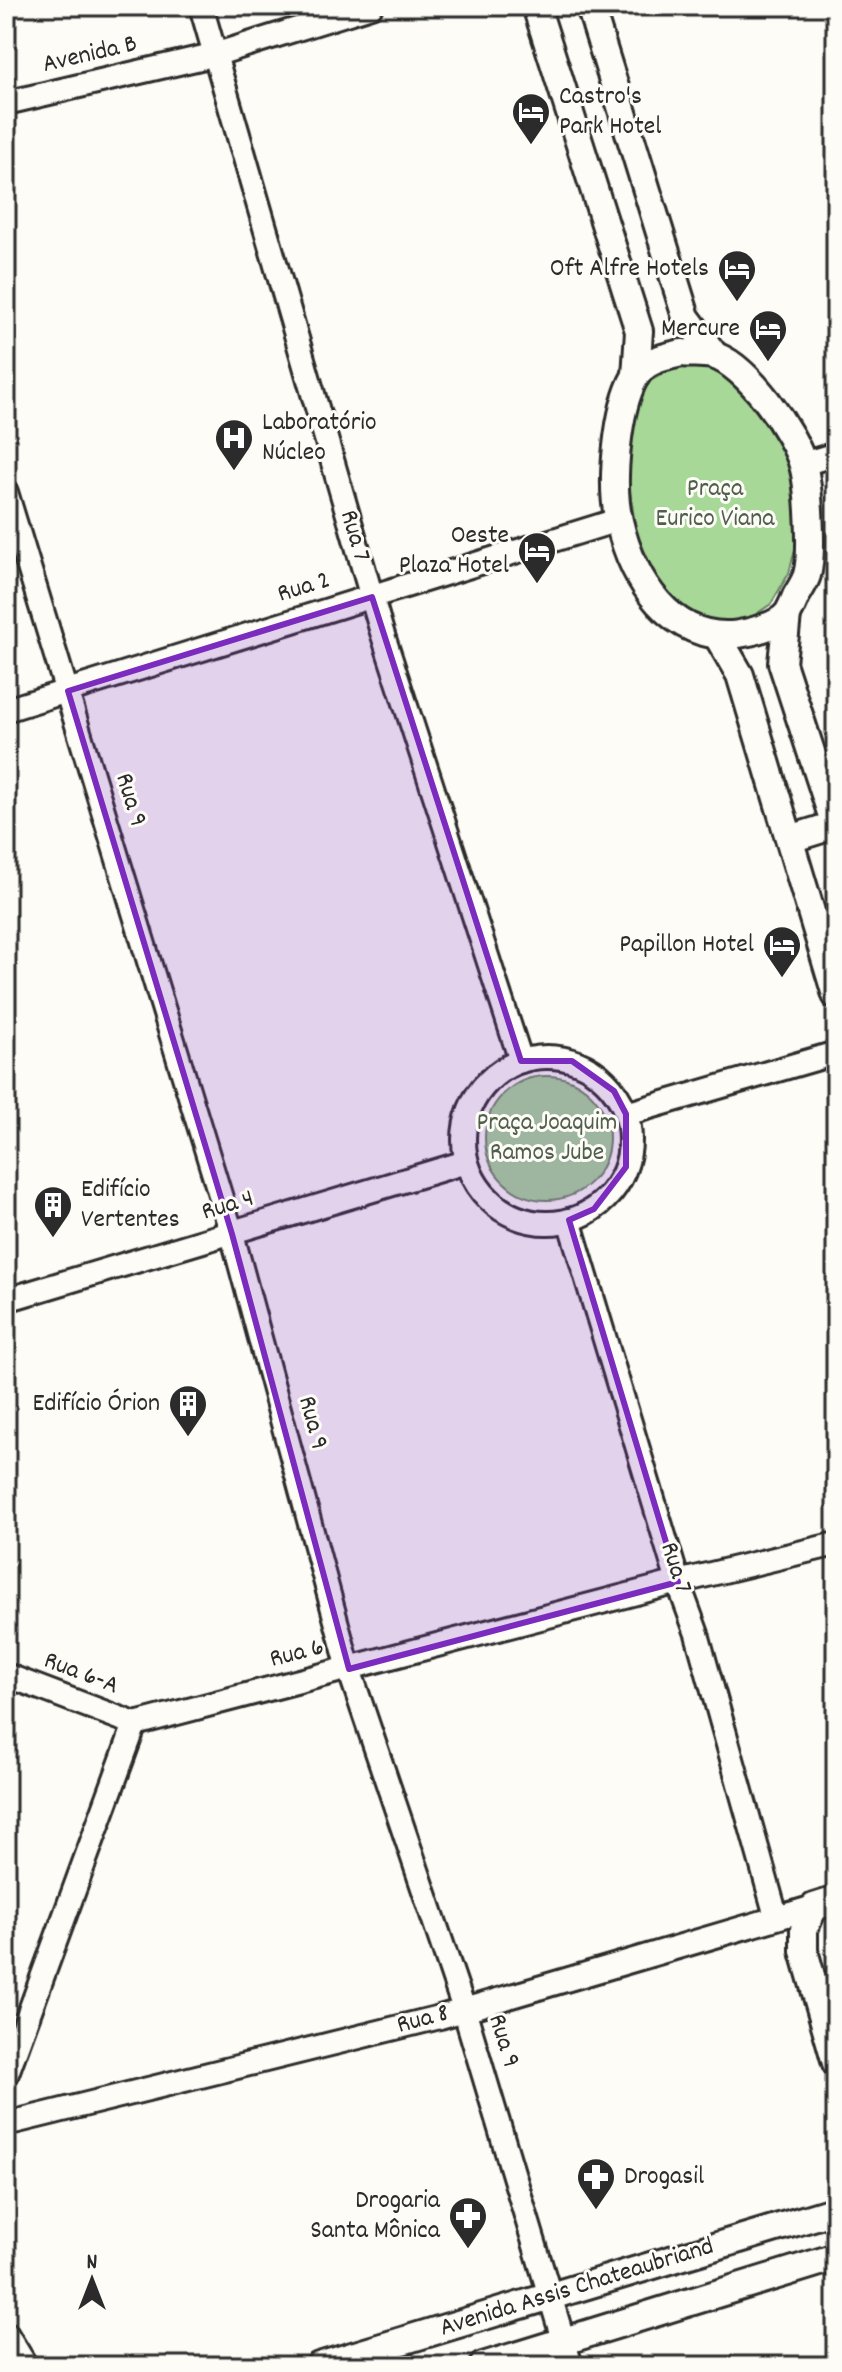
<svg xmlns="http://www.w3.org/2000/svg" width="842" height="2372" font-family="Dekko,sans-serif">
<rect width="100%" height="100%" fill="#fdfcf7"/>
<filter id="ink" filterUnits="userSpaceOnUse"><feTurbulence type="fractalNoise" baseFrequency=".0125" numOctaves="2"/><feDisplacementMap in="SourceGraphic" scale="16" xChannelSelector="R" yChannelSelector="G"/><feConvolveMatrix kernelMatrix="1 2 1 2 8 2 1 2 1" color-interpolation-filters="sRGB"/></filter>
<g filter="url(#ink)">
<g fill="#a7d898" stroke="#698262" stroke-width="2">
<polygon points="713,364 740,385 781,442 794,482 800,529 789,573 771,604 747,620 731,625 690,617 659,584 636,532 629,483 627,438 645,384 679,365"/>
<circle cx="547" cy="1138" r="62"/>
</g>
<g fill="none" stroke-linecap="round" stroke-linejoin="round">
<g stroke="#2b2b2b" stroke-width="28">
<g id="minor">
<polyline points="201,6 381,629 521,1061"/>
<polyline points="6,103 217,54 371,6"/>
<polyline points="803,464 836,454"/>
<polyline points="6,492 232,1234 349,1669 464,2009 571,2366"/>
<polyline points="6,710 618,520"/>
<circle cx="547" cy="1140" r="83"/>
<polyline points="626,1114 836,1053"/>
<polyline points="569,1220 678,1582 697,1634 776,1916"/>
<polyline points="6,1300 466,1162"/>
<polyline points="6,1675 135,1724"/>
<polyline points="135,1724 678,1582 836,1544"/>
<polyline points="6,2076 135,1724"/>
<polyline points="6,2124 440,2017 814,1907"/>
<polyline points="6,2333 26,2366"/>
</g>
</g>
<g stroke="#2b2b2b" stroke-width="32">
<g id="major">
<polyline points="536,6 639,331 636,376"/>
<polyline points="590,6 686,317 715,356"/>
<path d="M682,353C692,354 703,353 712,355C746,363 795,434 803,465C809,486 813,555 807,575C805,582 800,589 796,596C794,601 791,608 788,613C779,625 753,632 739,634C671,644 632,578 619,521C610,485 617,409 635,377C645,360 664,357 682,353Z"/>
<polyline points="787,615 782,663 836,828"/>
<polyline points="718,637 740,675 836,995"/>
<polyline points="790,839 835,825"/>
<polyline points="836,1900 814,1907 804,1929 804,1951 836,2063"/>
<polyline points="319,2366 836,2210"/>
<polyline points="483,2366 836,2257"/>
</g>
</g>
<use href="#minor" stroke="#fdfcf7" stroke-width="22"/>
<use href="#major" stroke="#fdfcf7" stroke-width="26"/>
</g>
</g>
<path fill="#7b2cbf" fill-opacity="0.2" stroke="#7b2cbf" stroke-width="6" stroke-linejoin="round" d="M372,597L521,1061H572L614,1091L626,1114V1167L594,1209L569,1220L678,1582L349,1669L232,1234L68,691Z"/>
<defs>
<g id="hotel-pin" transform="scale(2)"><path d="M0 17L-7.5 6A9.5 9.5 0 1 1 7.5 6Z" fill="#2b2b2b" stroke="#fdfcf7"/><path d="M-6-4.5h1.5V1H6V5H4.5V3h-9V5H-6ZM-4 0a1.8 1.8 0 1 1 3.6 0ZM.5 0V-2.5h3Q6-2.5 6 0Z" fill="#fff"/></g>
<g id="hospital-pin" transform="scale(2)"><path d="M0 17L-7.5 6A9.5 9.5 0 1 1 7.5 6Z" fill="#2b2b2b" stroke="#fdfcf7"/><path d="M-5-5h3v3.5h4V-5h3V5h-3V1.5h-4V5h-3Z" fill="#fff"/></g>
<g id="building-pin" transform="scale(2)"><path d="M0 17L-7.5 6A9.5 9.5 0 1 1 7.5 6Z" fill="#2b2b2b" stroke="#fdfcf7"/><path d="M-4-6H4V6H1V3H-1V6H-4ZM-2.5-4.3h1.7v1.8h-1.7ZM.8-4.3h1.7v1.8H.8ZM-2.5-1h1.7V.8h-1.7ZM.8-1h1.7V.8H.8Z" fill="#fff"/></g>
<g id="pharmacy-pin" transform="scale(2)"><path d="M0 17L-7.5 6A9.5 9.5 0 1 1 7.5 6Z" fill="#2b2b2b" stroke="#fdfcf7"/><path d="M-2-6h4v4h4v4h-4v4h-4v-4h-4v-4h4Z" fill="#fff"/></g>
</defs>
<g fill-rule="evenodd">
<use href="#hotel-pin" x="531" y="112"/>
<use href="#hotel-pin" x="737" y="269"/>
<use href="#hotel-pin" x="768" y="329"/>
<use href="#hospital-pin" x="234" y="438"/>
<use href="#hotel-pin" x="537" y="551"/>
<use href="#hotel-pin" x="782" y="945"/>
<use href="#building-pin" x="53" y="1205"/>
<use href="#building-pin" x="188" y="1404"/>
<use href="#pharmacy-pin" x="596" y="2177"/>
<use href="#pharmacy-pin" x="468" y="2216"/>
</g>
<g text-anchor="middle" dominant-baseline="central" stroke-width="6" stroke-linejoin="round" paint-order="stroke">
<g font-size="26" fill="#2b2b2b" stroke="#fdfcf7">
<text transform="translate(90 55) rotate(-13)">Avenida B</text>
<text transform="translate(354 536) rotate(74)">Rua 7</text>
<text transform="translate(304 588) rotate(-17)">Rua 2</text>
<text transform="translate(130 800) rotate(73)">Rua 9</text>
<text transform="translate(228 1206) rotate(-17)">Rua 4</text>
<text transform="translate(312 1423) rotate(75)">Rua 9</text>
<text transform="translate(675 1568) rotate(72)">Rua 7</text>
<text transform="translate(297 1654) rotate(-14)">Rua 6</text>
<text transform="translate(81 1674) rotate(21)">Rua 6-A</text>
<text transform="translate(423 2020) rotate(-15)">Rua 8</text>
<text transform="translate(503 2041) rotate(73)">Rua 9</text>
<text transform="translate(577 2288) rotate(-17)">Avenida Assis Chateaubriand</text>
</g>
<g font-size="26" fill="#2b2b2b" stroke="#fdfcf7" text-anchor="end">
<text x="559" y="97" text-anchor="start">Castro's<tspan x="559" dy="30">Park Hotel</tspan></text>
<text x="709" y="269">Oft Alfre Hotels</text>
<text x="740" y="329">Mercure</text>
<text x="262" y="423" text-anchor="start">Laboratório<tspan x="262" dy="30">Núcleo</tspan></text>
<text x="509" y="536">Oeste<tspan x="509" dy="30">Plaza Hotel</tspan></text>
<text x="754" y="945">Papillon Hotel</text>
<text x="81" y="1190" text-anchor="start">Edifício<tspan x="81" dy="30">Vertentes</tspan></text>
<text x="160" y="1404">Edifício Órion</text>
<text x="624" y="2177" text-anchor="start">Drogasil</text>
<text x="440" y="2201">Drogaria<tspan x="440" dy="30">Santa Mônica</tspan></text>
</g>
<g font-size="26" fill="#505f4c" stroke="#fdfcf7">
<text x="715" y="489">Praça<tspan x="715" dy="30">Eurico Viana</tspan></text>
<text x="547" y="1123">Praça Joaquim<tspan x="547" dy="30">Ramos Jube</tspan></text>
</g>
</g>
<rect width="842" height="2372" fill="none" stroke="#fdfcf7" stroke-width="32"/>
<rect x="16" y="16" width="810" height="2340" fill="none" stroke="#2b2b2b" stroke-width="3" filter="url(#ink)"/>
<g transform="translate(92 2280)" stroke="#fdfcf7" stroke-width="6" paint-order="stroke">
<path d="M0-6L14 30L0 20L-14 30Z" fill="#2b2b2b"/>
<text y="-12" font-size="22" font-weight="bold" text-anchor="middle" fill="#2b2b2b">N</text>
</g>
</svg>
